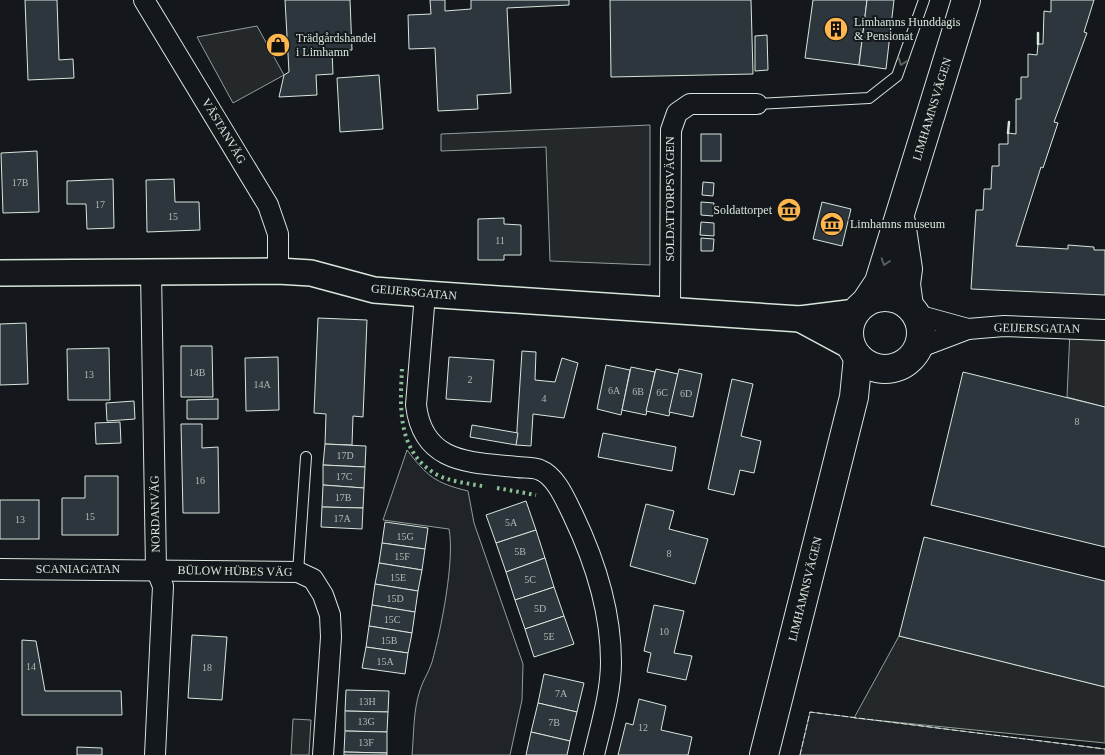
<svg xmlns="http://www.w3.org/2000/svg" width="1105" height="755" font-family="Georgia,serif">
<rect width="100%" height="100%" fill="#14181c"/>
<g fill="#202428" stroke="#939e99">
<path d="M407,450C427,476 435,483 468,491L474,523L523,664L522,700L510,755H412C414,734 413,711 420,690C423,680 429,672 432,662C441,630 455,560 449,529L383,520Z"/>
<polygon points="810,712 1105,749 1105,755 800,755"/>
</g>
<g fill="#24282b" stroke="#939e99">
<polygon points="257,26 284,75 233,103 197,37"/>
<polygon points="650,125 650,265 550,261 546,147 441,151 441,134"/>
<polygon points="1070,330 1105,337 1105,407 1067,397"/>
<polygon points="899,636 1105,687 1105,743 854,718"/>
<polygon points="293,719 311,720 309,755 291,755"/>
</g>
<g fill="#2c363c" stroke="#d8e6dc">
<polygon points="25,0 57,0 59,60 73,59 74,78 28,80"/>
<polygon points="285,0 350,0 352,50 332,51 333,74 316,75 317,95 279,97 284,75 289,72"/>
<polygon points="430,0 445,0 445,11 471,9 471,0 569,0 569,5 507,8 511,93 477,95 478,109 438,111 435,48 409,49 408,15 431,14"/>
<polygon points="610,0 751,0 753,74 611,77"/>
<polygon points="813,0 867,0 859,65 805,58"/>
<polygon points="867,0 894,0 886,69 859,65"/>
<polygon points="1051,0 1094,0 1084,32 1087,33 1054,122 1058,123 1043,168 1041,167 1016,246 1068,249 1068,245 1094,247 1094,250 1105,250 1105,295 971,289 976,210 983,210 984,189 991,189 992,166 999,166 999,144 1008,144 1008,133 1016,134 1016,99 1021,99 1021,77 1028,77 1028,54 1037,55 1038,44 1043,44 1044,11 1051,12"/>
<polygon points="767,35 768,70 755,71 755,36"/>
<polygon points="379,75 383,129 340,132 337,78"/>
<rect x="701" y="134" width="20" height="27"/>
<polygon points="37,151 39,212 3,213 1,153"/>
<polygon points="113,179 114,228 87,229 86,204 67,204 67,181"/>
<polygon points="174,179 175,202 199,202 200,230 147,232 146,180"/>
<polygon points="703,182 714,183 713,196 702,195"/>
<polygon points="701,202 714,203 713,216 701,215"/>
<polygon points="822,202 851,209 842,246 813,239"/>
<polygon points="504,218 504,224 521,225 521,255 504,255 504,260 478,260 478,219"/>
<polygon points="701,222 714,223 714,236 700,235"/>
<polygon points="701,238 714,239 713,251 701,251"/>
<polygon points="318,318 367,320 363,417 353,416 352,445 325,444 326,414 314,413"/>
<polygon points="26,323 28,384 0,385 0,324"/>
<polygon points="181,346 212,346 213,397 181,397"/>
<polygon points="109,348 110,400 68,400 67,349"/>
<polygon points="522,351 536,352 535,380 555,382 562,358 578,363 564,418 533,414 531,446 516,445"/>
<polygon points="278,357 279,410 246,411 245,358"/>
<polygon points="449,357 494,360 491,402 446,399"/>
<polygon points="606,365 630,370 621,415 597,409"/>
<polygon points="631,367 655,372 646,415 622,410"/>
<polygon points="656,369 678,374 669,416 646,411"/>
<polygon points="679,369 702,374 693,417 669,412"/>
<polygon points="963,372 1105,407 1105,547 931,505"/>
<polygon points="732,379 753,384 741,436 761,441 754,473 740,470 734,495 708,489"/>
<polygon points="218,399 218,419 187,419 187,400"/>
<polygon points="134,401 135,419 107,421 106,403"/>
<polygon points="120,422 121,443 96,444 95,423"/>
<polygon points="181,424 202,424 202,448 218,447 219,513 183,513"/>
<polygon points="472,425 518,433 516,445 470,437"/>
<polygon points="603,433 676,447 672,471 598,457"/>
<polygon points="325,444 366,446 365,467 323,465"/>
<polygon points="323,465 365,467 364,488 323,485"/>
<polygon points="85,476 118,476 118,535 62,535 62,498 85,498"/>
<polygon points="323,485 364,488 363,508 322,507"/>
<rect x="0" y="500" width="39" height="39"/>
<polygon points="526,501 536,530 496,543 486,515"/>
<polygon points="646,504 674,511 669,529 708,539 695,584 630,566"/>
<polygon points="322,507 363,508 362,529 321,527"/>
<polygon points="385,522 428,528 425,549 382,543"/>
<polygon points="536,530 545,558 506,572 496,543"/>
<polygon points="924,537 1105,581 1105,687 899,636"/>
<polygon points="382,543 425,549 422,570 379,563"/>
<polygon points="545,558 554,587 515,600 506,572"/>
<polygon points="379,563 422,570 418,591 375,584"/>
<polygon points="375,584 418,591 415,612 372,605"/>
<polygon points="554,587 564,616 525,629 515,600"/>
<polygon points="372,605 415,612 412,633 369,626"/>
<polygon points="654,605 684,611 674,653 692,656 686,680 647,672 651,653 644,651"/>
<polygon points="564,616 574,644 534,657 525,629"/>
<polygon points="369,626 412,633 408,653 366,647"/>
<polygon points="192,635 227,637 222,700 188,698"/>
<polygon points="22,640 36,641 45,691 121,691 122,715 22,715"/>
<polygon points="366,647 408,653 405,674 362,668"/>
<polygon points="544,674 584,683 577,712 538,703"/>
<polygon points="346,690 389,691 388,712 345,711"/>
<polygon points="639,699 666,706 661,730 692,737 688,755 618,755 626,723 633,725"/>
<polygon points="538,703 577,712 570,741 531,732"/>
<polygon points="345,711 388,712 387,732 345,731"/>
<polygon points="345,731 387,732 387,753 344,752"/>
<polygon points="531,732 570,741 567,755 526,755"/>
<polygon points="77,747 102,748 102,755 77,755"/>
<polygon points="344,752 387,753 387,755 344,755"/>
</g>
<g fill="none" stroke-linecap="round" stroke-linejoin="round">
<g stroke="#d8e6dc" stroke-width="12">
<g id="service">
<polyline points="757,104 869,98 897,76 924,0"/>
<polyline points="298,572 306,457"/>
</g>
</g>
<g stroke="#d8e6dc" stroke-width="22">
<g id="minor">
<polyline points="144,0 268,205 278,234 278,271"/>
<polyline points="151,271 156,569 163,586 155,755"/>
<path d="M425,294L416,405C423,464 470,462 517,467C524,468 534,467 540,470C556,476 566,501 573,515C595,561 611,610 611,662C611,693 601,725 594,755"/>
<polyline points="670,309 671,130 677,113 690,104 757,104"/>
<polyline points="917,315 968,329"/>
<polyline points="918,348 968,329 1004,326 1105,330"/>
<polyline points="0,569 298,572 313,579 323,595 330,615 331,637 323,755"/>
</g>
</g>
<g stroke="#d8e6dc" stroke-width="28">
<g id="tertiary">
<polyline points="0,273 278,271 311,273 374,290 425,294 800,319 856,312"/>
<polyline points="800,319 852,347"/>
</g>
</g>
<g stroke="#d8e6dc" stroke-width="30">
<g id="secondary">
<polyline points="901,222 908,269 906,284 909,306"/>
<circle cx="885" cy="333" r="36"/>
<polyline points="865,303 879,282 966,0"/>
<polyline points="764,755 854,397 858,357"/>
</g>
</g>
<use href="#service" stroke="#14181c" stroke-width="10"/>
<use href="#minor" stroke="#14181c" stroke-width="20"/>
<use href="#tertiary" stroke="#14181c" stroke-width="25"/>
<use href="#secondary" stroke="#14181c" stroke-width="28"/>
<g stroke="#8ac095" stroke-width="4" stroke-dasharray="2.5 4" stroke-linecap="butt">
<path d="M402,369C400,406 397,450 434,473C448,482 469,483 486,487"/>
<polyline points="497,488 536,495"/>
</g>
<polyline stroke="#d8e6dc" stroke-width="1" stroke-dasharray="6 2.5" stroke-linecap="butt" points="800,755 810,712 1105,749"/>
<g stroke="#d8e6dc" stroke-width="2.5">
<polyline points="1038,44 1038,33"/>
<polyline points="1008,133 1009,122"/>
</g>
</g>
<defs><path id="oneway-chevron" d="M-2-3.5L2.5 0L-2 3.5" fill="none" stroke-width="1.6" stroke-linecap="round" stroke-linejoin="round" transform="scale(1.25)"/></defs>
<g stroke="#59605f">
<use href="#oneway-chevron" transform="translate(902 62) rotate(110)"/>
<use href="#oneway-chevron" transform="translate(885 262) rotate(108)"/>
</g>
<defs>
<g id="building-disc" transform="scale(1.25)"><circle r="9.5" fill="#ffb74d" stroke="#14181c"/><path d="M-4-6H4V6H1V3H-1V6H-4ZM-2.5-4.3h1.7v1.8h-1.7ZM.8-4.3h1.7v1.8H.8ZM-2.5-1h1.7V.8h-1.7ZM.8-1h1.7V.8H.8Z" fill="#111"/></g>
<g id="shop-disc" transform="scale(1.25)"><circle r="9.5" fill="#ffb74d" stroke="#14181c"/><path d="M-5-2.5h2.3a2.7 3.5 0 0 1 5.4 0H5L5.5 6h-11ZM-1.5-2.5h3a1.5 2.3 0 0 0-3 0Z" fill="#111"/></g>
<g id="museum-disc" transform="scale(1.25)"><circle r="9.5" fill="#ffb74d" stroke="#14181c"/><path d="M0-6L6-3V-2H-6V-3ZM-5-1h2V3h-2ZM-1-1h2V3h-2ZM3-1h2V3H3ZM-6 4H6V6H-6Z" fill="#111"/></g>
</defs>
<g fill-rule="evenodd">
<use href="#building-disc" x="836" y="29"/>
<use href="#shop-disc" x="278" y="45"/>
<use href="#museum-disc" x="789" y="210"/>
<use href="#museum-disc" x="832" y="224"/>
</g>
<g text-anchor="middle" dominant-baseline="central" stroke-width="4" stroke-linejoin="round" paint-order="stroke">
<g font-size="10" fill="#adbab4">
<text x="20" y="182">17B</text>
<text x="100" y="204">17</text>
<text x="173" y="216">15</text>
<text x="500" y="240">11</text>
<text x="197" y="372">14B</text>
<text x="89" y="374">13</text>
<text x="470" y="379">2</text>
<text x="262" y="384">14A</text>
<text x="614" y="390">6A</text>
<text x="638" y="391">6B</text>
<text x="662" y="392">6C</text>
<text x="686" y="393">6D</text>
<text x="544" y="398">4</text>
<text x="1077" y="421">8</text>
<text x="345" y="455">17D</text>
<text x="344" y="476">17C</text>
<text x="200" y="480">16</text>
<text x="343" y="497">17B</text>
<text x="90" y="516">15</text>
<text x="342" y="518">17A</text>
<text x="20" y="519">13</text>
<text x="511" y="522">5A</text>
<text x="405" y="536">15G</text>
<text x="520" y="551">5B</text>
<text x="669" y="553">8</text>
<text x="402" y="556">15F</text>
<text x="398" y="577">15E</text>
<text x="530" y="579">5C</text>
<text x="395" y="598">15D</text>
<text x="540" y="608">5D</text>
<text x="392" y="619">15C</text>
<text x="664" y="631">10</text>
<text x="549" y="636">5E</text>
<text x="389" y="640">15B</text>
<text x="385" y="661">15A</text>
<text x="31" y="666">14</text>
<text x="207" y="667">18</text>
<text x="561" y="693">7A</text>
<text x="367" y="701">13H</text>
<text x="366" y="721">13G</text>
<text x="554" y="722">7B</text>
<text x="643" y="727">12</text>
<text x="366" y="742">13F</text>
</g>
<g font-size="12" fill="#d8e6dc" stroke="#14181c" text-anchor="start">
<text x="854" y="22">Limhamns Hunddagis<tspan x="854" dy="14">&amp; Pensionat</tspan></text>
<text x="296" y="38">Trädgårdshandel<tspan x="296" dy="14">i Limhamn</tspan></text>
<text x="772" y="210" text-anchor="end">Soldattorpet</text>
<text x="850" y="224">Limhamns museum</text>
</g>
<g font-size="12" fill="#d8e6dc" stroke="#14181c">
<text transform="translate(932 109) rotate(-73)">LIMHAMNSVÄGEN</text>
<text transform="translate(224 131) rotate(59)">VÄSTANVÄG</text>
<text transform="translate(670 199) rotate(-90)">SOLDATTORPSVÄGEN</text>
<text transform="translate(414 292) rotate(5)">GEIJERSGATAN</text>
<text transform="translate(1037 328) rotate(1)">GEIJERSGATAN</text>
<text transform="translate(155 514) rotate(-91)">NORDANVÄG</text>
<text x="78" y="569">SCANIAGATAN</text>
<text transform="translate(235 571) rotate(1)">BÜLOW HÜBES VÄG</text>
<text transform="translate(805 589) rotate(-76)">LIMHAMNSVÄGEN</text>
</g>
</g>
</svg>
